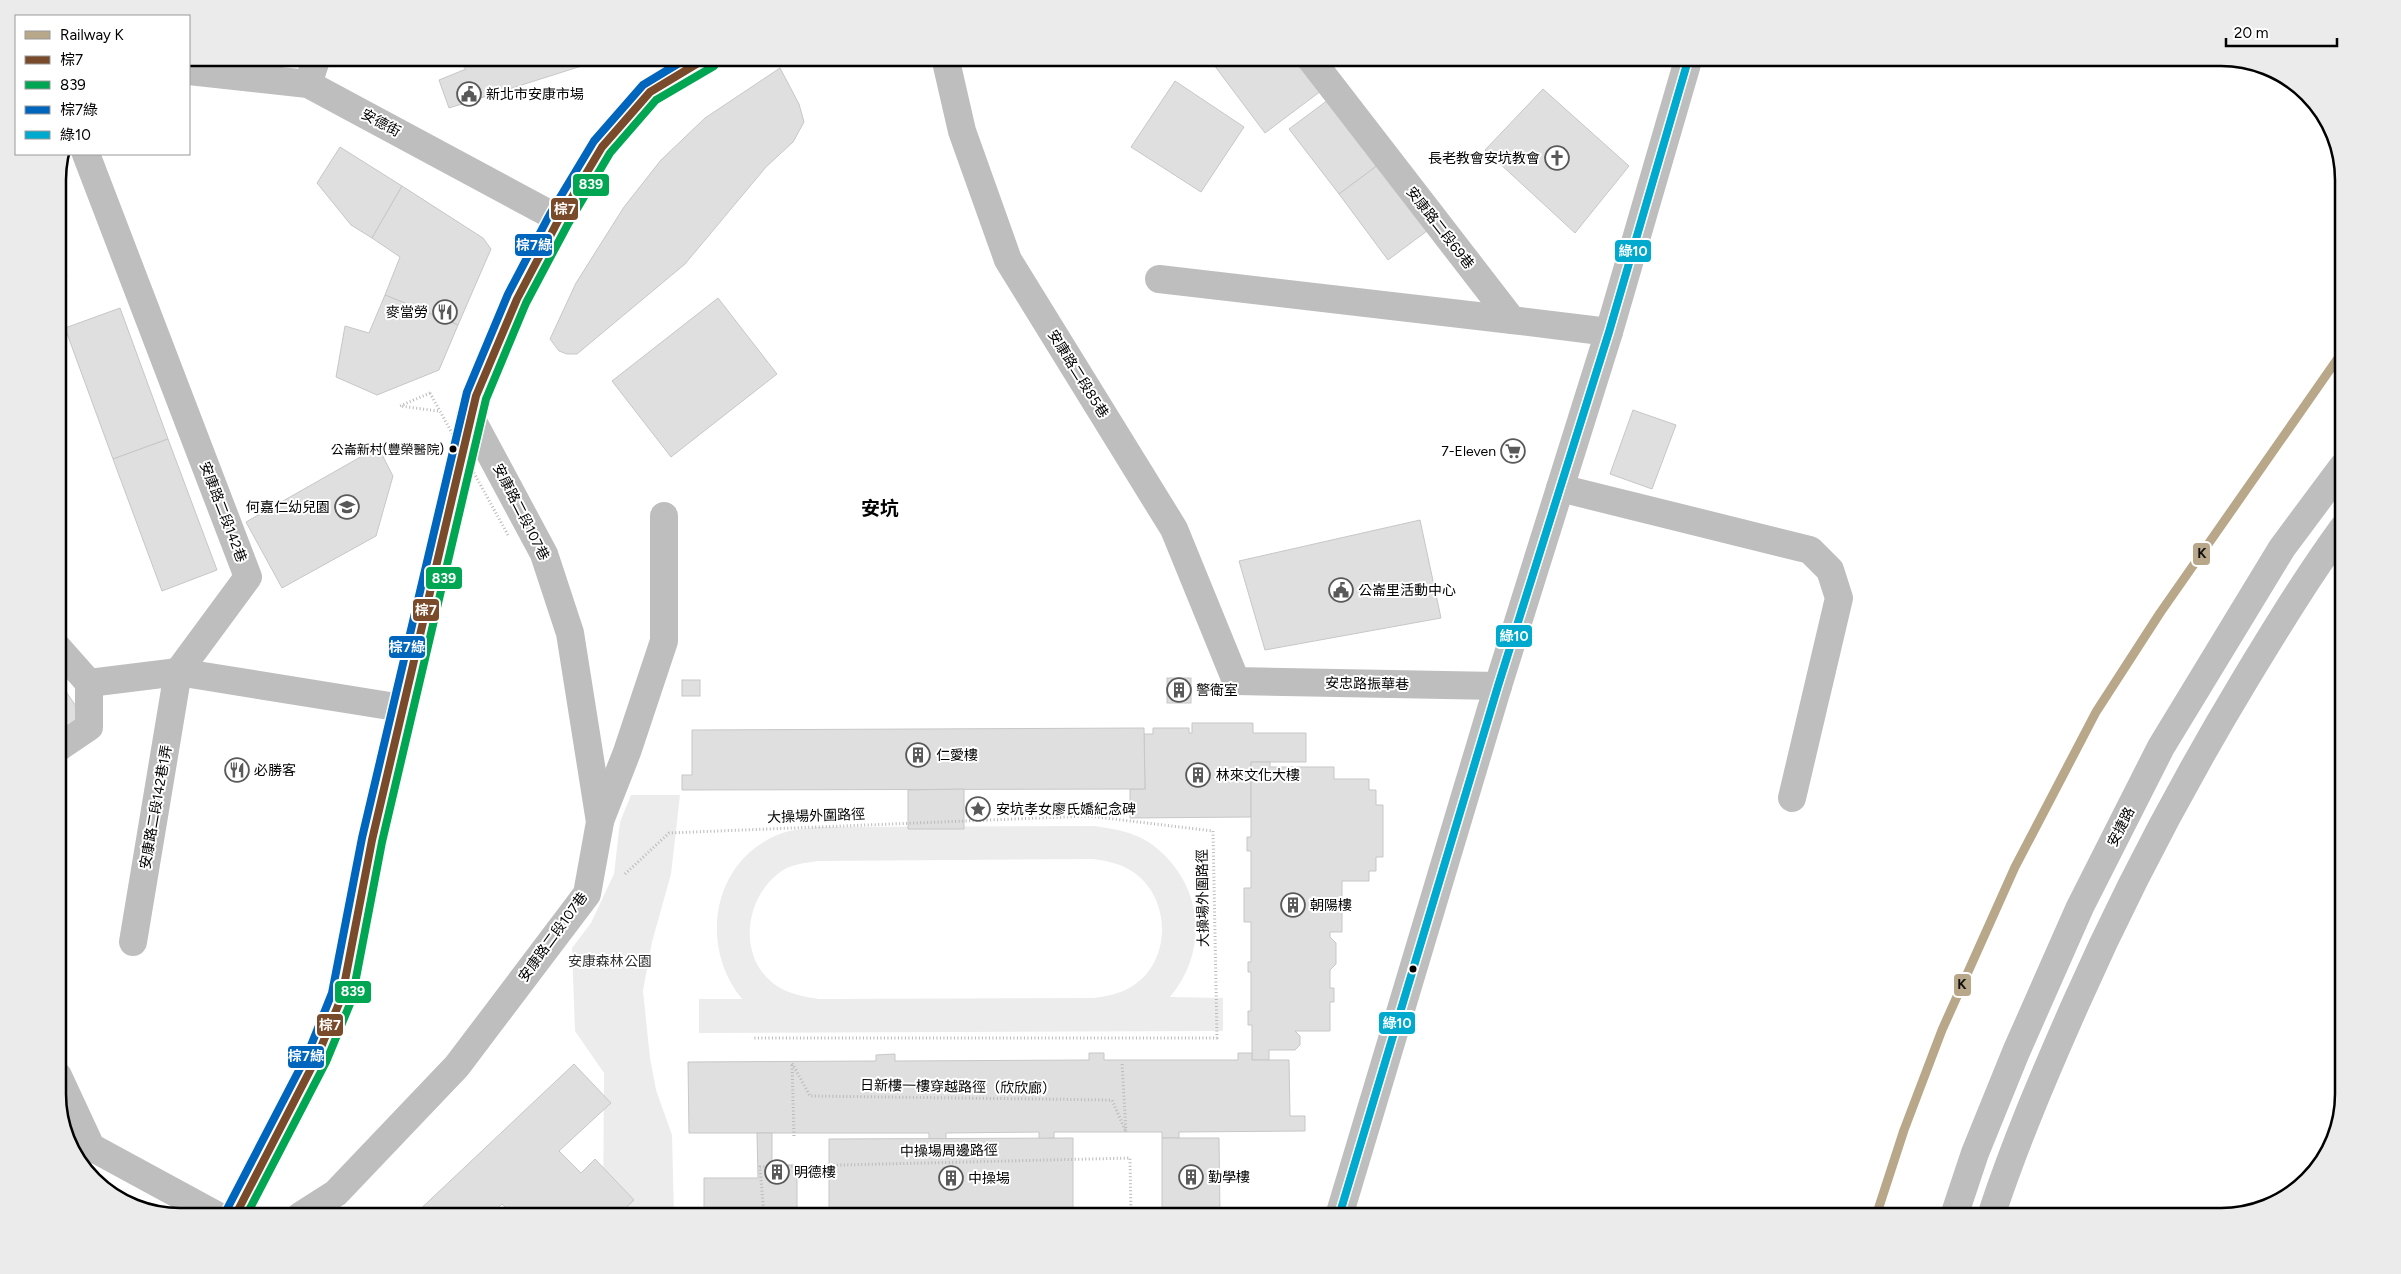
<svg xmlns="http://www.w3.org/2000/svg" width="2401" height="1274" font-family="Figtree,'Noto Sans TC',sans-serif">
<rect width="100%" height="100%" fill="#fff"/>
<g fill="#ececec" fill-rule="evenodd">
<polygon points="631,795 680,795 671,874 652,942 643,991 650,1058 656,1090 672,1135 674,1216 603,1216 604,1073 575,1031 572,948 591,923 614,874 620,822"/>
<path d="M1095,826C1114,829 1134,832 1150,843C1202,880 1211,948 1170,997L1223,998V1031L699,1033V999H742C696,943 714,852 789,831C797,829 807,829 815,827ZM1093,859C1107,861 1118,863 1130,870C1172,895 1173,962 1131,987C1119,994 1107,996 1094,998L819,999C806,997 794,995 782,989C737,965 742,901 779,873C790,864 805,863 818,861Z"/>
</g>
<g fill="#dfdfdf" stroke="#c7c7c7">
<polygon points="452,57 610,57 449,108 439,80 466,69"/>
<polygon points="1216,57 1301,57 1325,88 1265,133 1211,61"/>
<polygon points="780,68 799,104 804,122 793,142 766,167 685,264 577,354 567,354 559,351 550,339 576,283 624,207 661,160 705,118"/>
<polygon points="1175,81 1244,127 1201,192 1131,147"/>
<polygon points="1543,89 1629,166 1575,233 1485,150"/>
<polygon points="1332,97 1382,162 1339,194 1289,129"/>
<polygon points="340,147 402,186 372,238 351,225 317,183"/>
<polygon points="1382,162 1431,228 1388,260 1339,194"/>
<polygon points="402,186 483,238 491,249 458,325 385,295 400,257 372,238"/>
<polygon points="58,250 67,276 58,279"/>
<polygon points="385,295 458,325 439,370 377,395 336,377 345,326 369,333"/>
<polygon points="718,298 777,374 671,457 612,381"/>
<polygon points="120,308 168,439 113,459 65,328"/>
<polygon points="1633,410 1676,425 1652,489 1610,474"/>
<polygon points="168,439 217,570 162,591 113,459"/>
<polygon points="378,447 393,476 376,536 282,588 246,522"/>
<polygon points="1420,520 1441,618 1265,650 1239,561"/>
<rect x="1167" y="678" width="24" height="25"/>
<polygon points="58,680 93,731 58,756"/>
<rect x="682" y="680" width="18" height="16"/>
<polygon points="1192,723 1253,723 1253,733 1306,733 1306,762 1251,762 1251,817 1130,818 1130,789 1145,789 1144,734 1153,734 1153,728 1189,728 1189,733 1192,733"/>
<polygon points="1144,728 1145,789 682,790 682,775 692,775 692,730"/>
<polygon points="1251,762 1270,762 1270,767 1334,767 1334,779 1369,779 1369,790 1376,790 1376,805 1383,805 1383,857 1376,857 1376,871 1369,871 1369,881 1342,881 1342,932 1330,932 1330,937 1336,943 1336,964 1330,970 1330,988 1334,988 1334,1002 1330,1002 1330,1031 1295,1031 1300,1036 1300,1045 1295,1050 1269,1050 1269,1060 1252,1060 1252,1025 1248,1025 1248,1011 1251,1011 1251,972 1248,972 1248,962 1251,962 1251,922 1244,922 1244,888 1251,888 1251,851 1247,851 1247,837 1251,837"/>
<polygon points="964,789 964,829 908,829 908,790"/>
<polygon points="1089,1053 1104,1053 1104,1060 1238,1060 1238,1053 1252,1053 1252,1060 1289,1060 1290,1116 1305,1116 1305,1131 1179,1132 1179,1138 1162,1138 1162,1132 1054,1132 1054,1138 1039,1139 1039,1132 946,1133 946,1139 929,1139 929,1133 689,1133 688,1062 876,1061 876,1055 895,1054 895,1061 1089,1060"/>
<polygon points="574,1064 611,1103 559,1151 581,1173 595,1159 634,1200 617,1216 514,1216 502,1204 489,1216 413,1216"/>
<polygon points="757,1133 772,1133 772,1165 797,1165 797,1216 704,1216 704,1178 758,1178"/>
<polygon points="1073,1138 1073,1216 829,1216 829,1139"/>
<polygon points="1162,1138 1219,1138 1220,1216 1162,1216"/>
</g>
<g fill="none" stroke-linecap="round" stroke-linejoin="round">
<g stroke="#dbdbdb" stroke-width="29">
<polyline id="major" points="235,1216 317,1057 342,996 372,840 476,396 517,299 559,219 602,147 650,92 709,57"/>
</g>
<g stroke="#b9b9b9" stroke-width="3" stroke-dasharray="1 2.5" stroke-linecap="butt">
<polyline points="430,393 400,406 438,411"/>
<polyline points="625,874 669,833 1089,816 1213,831 1217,1038 752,1038"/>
<polyline points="794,1136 792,1063 810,1096 1112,1100 1126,1132 1122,1063"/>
<polyline points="764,1216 760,1167 1130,1158 1131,1216"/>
</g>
<g stroke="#bebebe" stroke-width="28">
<polyline points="945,57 962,131 1008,260 1174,529 1236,681 1498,686"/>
<polyline points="1309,57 1512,320 1609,332"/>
<polyline points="189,71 308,84 559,219"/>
<polyline points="308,84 317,57"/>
<polyline points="86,154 248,577 178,672 133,942"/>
<polyline points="1159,279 1512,320"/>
<polyline points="1560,488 1810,550 1830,570 1839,598 1792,798"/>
<polyline points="58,648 89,683 178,672 402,708"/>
<polyline points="58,748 89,727 89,683"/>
<polyline points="600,821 627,752 664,641 664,516"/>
<polyline points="58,1076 91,1147 218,1216"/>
<polyline points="300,1216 336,1193 457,1066 587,894 600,822 570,633 544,554 470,416"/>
<polyline points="1339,1216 1498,686 1609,332 1689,57"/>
<polyline points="1954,1216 1975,1153 2016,1052 2080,907 2161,747 2282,548 2343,466"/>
<path d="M1991,1216C2015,1143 2045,1073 2076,1003C2126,890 2182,784 2246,678C2277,627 2308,576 2343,528"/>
</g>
<use href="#major" stroke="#bebebe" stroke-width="28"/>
<polyline stroke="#b9b9b9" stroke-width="3" stroke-dasharray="1 2.5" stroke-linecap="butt" points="430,393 508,535"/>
<g stroke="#fff" stroke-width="11">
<polyline id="bus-1" points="235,1216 317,1057 342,996 372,840 476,396 517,299 559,219 602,147 650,92 708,57"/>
</g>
<g stroke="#fff" stroke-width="11">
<polyline id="bus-2" points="246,1216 326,1062 352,999 382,842 486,399 526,303 568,224 610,153 656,100 714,66"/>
</g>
<g stroke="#fff" stroke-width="11">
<polyline id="bus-3" points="226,1211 308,1053 332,993 362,838 467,392 508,294 550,214 594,141 643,85 689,57"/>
</g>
<g stroke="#fff" stroke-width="11">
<polyline id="bus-4" points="1339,1216 1498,686 1609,332 1689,57"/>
</g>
<use href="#bus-1" stroke="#7a4b2a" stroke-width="8"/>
<use href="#bus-2" stroke="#00a651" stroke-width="8"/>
<use href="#bus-3" stroke="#0065bd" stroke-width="8"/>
<use href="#bus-4" stroke="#00a9ce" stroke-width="8"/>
<g stroke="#fff" stroke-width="12">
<polyline id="rail-1" points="1876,1216 1904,1130 1942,1030 2015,867 2096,712 2160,613 2343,351"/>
</g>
<use href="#rail-1" stroke="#b9a78a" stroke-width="9"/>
</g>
<defs>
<g id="civic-ring" transform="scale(1.25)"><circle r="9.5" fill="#fff" stroke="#595959" stroke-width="1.5"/><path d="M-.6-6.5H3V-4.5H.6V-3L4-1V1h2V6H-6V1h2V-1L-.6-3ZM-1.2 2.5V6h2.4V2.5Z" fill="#595959"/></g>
<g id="church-ring" transform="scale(1.25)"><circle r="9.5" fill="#fff" stroke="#595959" stroke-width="1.5"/><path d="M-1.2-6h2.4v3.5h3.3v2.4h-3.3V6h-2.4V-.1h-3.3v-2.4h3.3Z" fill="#595959"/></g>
<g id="restaurant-ring" transform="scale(1.25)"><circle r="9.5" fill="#fff" stroke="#595959" stroke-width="1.5"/><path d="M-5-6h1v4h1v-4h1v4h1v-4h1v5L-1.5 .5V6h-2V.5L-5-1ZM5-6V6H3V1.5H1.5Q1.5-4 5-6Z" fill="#595959"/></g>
<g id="supermarket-ring" transform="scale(1.25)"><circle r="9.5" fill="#fff" stroke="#595959" stroke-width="1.5"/><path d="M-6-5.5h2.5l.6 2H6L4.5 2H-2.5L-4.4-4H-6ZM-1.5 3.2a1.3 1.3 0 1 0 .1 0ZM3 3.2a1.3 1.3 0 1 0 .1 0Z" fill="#595959"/></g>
<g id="school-ring" transform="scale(1.25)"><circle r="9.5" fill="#fff" stroke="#595959" stroke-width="1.5"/><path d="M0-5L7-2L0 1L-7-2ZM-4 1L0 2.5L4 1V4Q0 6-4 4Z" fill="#595959"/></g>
<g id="building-ring" transform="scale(1.25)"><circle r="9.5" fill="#fff" stroke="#595959" stroke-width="1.5"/><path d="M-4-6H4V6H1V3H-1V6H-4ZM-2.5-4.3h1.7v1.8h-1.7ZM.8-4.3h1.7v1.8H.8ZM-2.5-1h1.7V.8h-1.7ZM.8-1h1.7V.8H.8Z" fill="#595959"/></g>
<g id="sight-ring" transform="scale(1.25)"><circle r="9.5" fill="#fff" stroke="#595959" stroke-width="1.5"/><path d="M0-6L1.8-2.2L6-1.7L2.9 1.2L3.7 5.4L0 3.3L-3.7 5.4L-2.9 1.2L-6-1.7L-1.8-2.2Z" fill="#595959"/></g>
</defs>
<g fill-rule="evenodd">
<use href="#civic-ring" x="469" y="94"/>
<use href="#church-ring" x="1557" y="158"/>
<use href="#restaurant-ring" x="445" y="312"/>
<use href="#supermarket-ring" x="1513" y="451"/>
<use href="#school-ring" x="347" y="507"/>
<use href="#civic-ring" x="1341" y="590"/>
<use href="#building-ring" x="1179" y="690"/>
<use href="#building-ring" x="918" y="755"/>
<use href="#restaurant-ring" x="237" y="770"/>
<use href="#building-ring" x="1198" y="775"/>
<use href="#sight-ring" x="978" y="809"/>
<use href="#building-ring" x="1293" y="905"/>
<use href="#building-ring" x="777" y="1172"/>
<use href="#building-ring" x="1191" y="1177"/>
<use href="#building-ring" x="951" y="1178"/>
</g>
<g fill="#000" stroke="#fff" stroke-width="2">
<circle cx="453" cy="449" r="4.5"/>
<circle cx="1413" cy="969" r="4.5"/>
</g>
<g text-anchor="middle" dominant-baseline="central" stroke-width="4" stroke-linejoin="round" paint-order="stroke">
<g font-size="13" fill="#000" stroke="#fff" text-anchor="end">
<text x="444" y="449">公崙新村(豐榮醫院)</text>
</g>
<g font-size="14" fill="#000" stroke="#fff" text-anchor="start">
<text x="486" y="94">新北市安康市場</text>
<text x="1540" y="158" text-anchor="end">長老教會安坑教會</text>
<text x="428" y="312" text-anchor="end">麥當勞</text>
<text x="1496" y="451" text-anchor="end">7-Eleven</text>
<text x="330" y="507" text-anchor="end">何嘉仁幼兒園</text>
<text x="1358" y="590">公崙里活動中心</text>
<text x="1196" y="690">警衛室</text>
<text x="936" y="755">仁愛樓</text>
<text x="254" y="770">必勝客</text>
<text x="1216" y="775">林來文化大樓</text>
<text x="996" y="809">安坑孝女廖氏嬌紀念碑</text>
<text x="1310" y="905">朝陽樓</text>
<text x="794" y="1172">明德樓</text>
<text x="1208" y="1177">勤學樓</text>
<text x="968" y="1178">中操場</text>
</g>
<g font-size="14" fill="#000" stroke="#fff">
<text transform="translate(381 123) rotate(28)">安德街</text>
<text transform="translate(1440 228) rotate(52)">安康路二段69巷</text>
<text transform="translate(1078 374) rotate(58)">安康路二段85巷</text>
<text transform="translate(223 512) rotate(69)">安康路二段142巷</text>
<text transform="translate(521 512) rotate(63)">安康路二段107巷</text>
<text transform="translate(1367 684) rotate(1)">安忠路振華巷</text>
<text transform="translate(156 807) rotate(-80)">安康路二段142巷1弄</text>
<text transform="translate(816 816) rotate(-2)">大操場外圍路徑</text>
<text transform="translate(2121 827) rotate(-63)">安捷路</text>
<text transform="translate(1203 898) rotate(-91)">大操場外圍路徑</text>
<text transform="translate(553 937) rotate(-54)">安康路二段107巷</text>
<text transform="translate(958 1087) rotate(1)">日新樓一樓穿越路徑（欣欣廊）</text>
<text transform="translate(949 1151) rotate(-1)">中操場周邊路徑</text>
</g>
<g font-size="14" fill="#333" stroke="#fff">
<text x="610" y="961">安康森林公園</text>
</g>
<g font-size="19" font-weight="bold" fill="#000" stroke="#fff">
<text x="880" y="508">安坑</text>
</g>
</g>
<path d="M0 0H2401V1274H0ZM180 66H2221A114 114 0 0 1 2335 180V1094A114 114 0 0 1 2221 1208H180A114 114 0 0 1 66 1094V180A114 114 0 0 1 180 66Z" fill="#ebebeb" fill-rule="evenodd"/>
<path fill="none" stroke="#000" stroke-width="2.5" d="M180 66H2221A114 114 0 0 1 2335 180V1094A114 114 0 0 1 2221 1208H180A114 114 0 0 1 66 1094V180A114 114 0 0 1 180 66Z"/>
<g stroke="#fff" stroke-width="2">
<rect x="572" y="173" width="38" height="24" rx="5" fill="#00a651"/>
<rect x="550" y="197" width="29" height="24" rx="5" fill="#7a4b2a"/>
<rect x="514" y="233" width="39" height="24" rx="5" fill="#0065bd"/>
<rect x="1614" y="239" width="38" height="24" rx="5" fill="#00a9ce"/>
<rect x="2192" y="542" width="19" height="24" rx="5" fill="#b9a78a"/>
<rect x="425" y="566" width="38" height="24" rx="5" fill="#00a651"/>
<rect x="412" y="598" width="28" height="24" rx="5" fill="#7a4b2a"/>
<rect x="1495" y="624" width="38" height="24" rx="5" fill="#00a9ce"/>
<rect x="388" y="635" width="38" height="24" rx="5" fill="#0065bd"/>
<rect x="1953" y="973" width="19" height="24" rx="5" fill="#b9a78a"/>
<rect x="334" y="980" width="38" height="24" rx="5" fill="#00a651"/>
<rect x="1378" y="1011" width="38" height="24" rx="5" fill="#00a9ce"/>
<rect x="316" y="1013" width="28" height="24" rx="5" fill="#7a4b2a"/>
<rect x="287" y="1045" width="38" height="24" rx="5" fill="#0065bd"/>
</g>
<g font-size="14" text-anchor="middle" font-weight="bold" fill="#fff">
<text x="591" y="189">839</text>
<text x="565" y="214">棕7</text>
<text x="534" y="250">棕7綠</text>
<text x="1633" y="256">綠10</text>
<text x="444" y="583">839</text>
<text x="426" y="615">棕7</text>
<text x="1514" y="641">綠10</text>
<text x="407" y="652">棕7綠</text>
<text x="353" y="996">839</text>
<text x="1397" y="1028">綠10</text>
<text x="330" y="1030">棕7</text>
<text x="306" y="1061">棕7綠</text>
</g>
<g font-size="14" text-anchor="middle" font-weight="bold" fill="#111">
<text x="2202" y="558">K</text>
<text x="1962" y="989">K</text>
</g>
<rect x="15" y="15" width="175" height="140" fill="#ffffff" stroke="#999999"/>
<rect x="25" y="31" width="25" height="8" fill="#b9a78a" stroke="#999999"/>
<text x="60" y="40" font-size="15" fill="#000000">Railway K</text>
<rect x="25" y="56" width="25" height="8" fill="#7a4b2a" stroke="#999999"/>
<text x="60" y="65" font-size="15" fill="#000000">棕7</text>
<rect x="25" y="81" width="25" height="8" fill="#00a651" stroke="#999999"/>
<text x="60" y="90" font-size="15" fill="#000000">839</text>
<rect x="25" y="106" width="25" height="8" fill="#0065bd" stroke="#999999"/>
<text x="60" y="115" font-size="15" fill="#000000">棕7綠</text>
<rect x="25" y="131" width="25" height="8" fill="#00a9ce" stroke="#999999"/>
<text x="60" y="140" font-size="15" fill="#000000">綠10</text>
<path d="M2226 38v8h111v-8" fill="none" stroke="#000000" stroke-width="2.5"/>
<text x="2234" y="38" font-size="15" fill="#000000" stroke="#ffffff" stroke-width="4" paint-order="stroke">20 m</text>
</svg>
